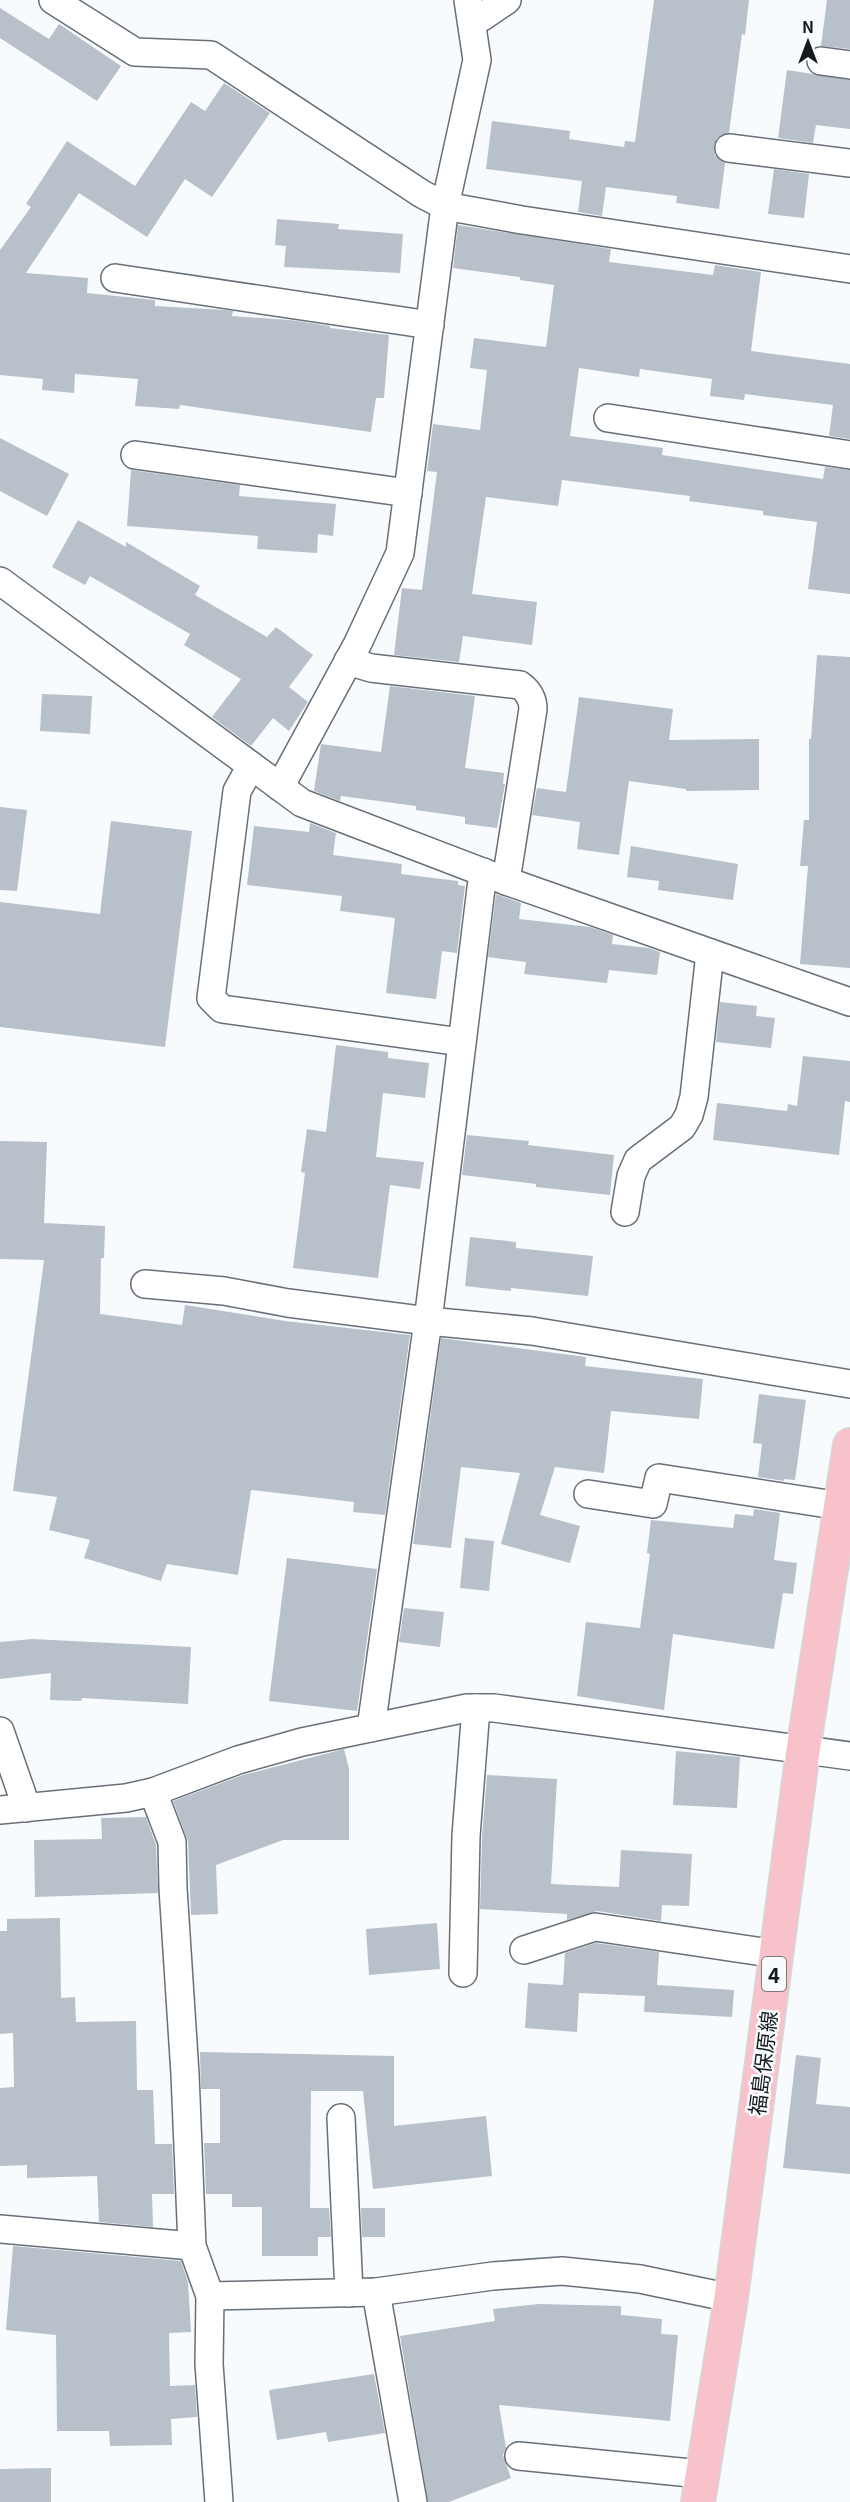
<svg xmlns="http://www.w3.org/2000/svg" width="850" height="2502" font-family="Georgia,'Noto Sans JP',serif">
<rect width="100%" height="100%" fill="#f7fbfe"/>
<g fill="#b8c0c9">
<polygon points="654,0 749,0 745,35 742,34 729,133 717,138 714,146 715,155 725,163 719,209 676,203 677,196 606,187 602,216 578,212 582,181 486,169 492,121 570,131 569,139 624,147 625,141 635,142"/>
<polygon points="827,0 850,0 850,49 821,46"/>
<polygon points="0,8 49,39 59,24 121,66 97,101 0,38"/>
<polygon points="787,70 850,80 850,129 816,125 813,143 778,138"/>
<polygon points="224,83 270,113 212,197 185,179 147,237 79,193 26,273 88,278 87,293 155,300 155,306 225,310 233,311 232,316 290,320 330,326 330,328 389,335 384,398 376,398 371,432 180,405 179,409 135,406 138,379 75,374 74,393 42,390 43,379 0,375 0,250 31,207 26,204 67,141 135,186 191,102 205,111"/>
<polygon points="774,169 809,174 804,218 768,214"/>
<polygon points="277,219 339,224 338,229 403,234 400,273 284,267 286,246 275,245"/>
<polygon points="458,225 611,249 609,262 713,275 715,265 761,272 751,351 850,364 850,439 829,436 833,405 745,394 744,400 710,396 712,379 640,369 639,377 579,368 570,436 663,448 662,455 823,479 825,467 850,470 850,594 808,589 817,522 763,515 763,511 689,501 690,496 562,480 558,506 486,497 472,594 537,602 532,645 463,636 459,662 394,655 402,588 422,590 437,472 427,471 433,424 480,430 487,370 470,368 474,338 546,347 554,285 520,280 520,277 453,268"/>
<polygon points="0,438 69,474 47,516 0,491"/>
<polygon points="131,470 240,485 239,496 336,504 333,536 318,534 317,553 257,549 258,536 127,526"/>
<polygon points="78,520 126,547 126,542 200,586 195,595 267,637 276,627 313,655 289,687 308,702 289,731 273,718 251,746 212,717 241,679 184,645 190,634 90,576 85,585 52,567"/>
<polygon points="817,655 850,657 850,968 800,964 808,866 800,866 804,820 809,820 809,739 811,739"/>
<polygon points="390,686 475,696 465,768 504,773 503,784 505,784 497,828 465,824 465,817 416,810 416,806 341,796 340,801 314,791 321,744 381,752"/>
<polygon points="42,694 92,696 90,734 40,731"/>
<polygon points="579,697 673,709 669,740 759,739 759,790 686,791 686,789 629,781 619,855 577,849 580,822 532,815 537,788 566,792"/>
<polygon points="0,807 27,810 17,891 0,890"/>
<polygon points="111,821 192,831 165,1047 0,1027 0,902 100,914"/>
<polygon points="310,823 336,833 333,855 402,864 401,874 458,881 458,885 465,886 457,953 442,951 436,999 386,993 395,918 340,911 342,896 247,885 254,826 309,832"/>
<polygon points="631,846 738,864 733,900 658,890 659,881 627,877"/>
<polygon points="496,894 521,903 519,919 590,927 613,935 612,944 649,948 660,952 657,975 609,970 607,983 524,974 526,962 488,957"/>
<polygon points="720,1002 757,1006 756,1016 775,1018 771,1048 716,1042"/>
<polygon points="336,1045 388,1052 388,1058 429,1063 425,1098 383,1093 376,1157 424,1162 420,1189 390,1185 378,1278 293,1268 305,1173 301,1172 307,1129 326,1132"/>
<polygon points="803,1056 850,1061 850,1102 845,1101 839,1155 713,1140 717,1103 787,1111 788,1104 797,1106"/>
<polygon points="467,1135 529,1141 528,1145 614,1155 610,1195 536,1187 536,1184 462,1175"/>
<polygon points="0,1141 47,1142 44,1223 105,1226 104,1258 101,1258 100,1314 182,1325 185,1305 285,1321 410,1335 385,1515 353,1512 354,1502 251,1490 238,1575 167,1564 161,1581 84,1558 90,1540 49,1530 57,1497 13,1491 44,1260 0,1259"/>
<polygon points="470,1237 516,1242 516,1248 593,1256 588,1296 511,1288 511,1291 465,1286"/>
<polygon points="441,1338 586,1357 585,1366 703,1379 699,1419 611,1411 604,1473 555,1467 540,1515 580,1526 570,1563 501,1544 520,1473 461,1467 451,1548 413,1544"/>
<polygon points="759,1394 806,1400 795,1480 784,1479 784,1481 758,1477 762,1444 753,1443"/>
<polygon points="754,1509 780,1513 774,1560 797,1563 793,1594 783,1593 774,1649 673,1634 664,1710 577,1696 586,1622 640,1628 650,1554 647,1553 651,1520 733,1528 735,1514 753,1516"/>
<polygon points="465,1538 494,1541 489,1591 460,1588"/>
<polygon points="287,1558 377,1569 357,1711 269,1701"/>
<polygon points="404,1608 444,1612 440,1647 399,1642"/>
<polygon points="32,1639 191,1647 188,1704 82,1698 81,1701 50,1700 51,1673 0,1679 0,1642"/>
<polygon points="344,1749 349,1769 349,1840 283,1840 216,1865 218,1914 191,1915 188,1841 173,1801 243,1775"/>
<polygon points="676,1751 740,1757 737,1808 673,1805"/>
<polygon points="487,1775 557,1779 551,1884 619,1887 621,1850 692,1854 689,1906 662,1905 661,1921 597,1911 567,1920 567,1914 480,1909 482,1837"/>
<polygon points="146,1817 156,1845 158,1893 35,1897 34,1840 102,1839 101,1818"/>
<polygon points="60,1918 61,1998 75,1997 76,2022 136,2021 137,2090 153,2090 155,2144 172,2144 174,2194 152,2194 153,2227 99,2222 97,2176 27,2178 27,2165 0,2166 0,2088 14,2087 13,2033 0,2034 0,1931 7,1931 7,1919"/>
<polygon points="437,1923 440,1969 369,1975 366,1929"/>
<polygon points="596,1943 659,1952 657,1985 734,1990 732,2017 644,2012 645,1996 579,1993 577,2032 525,2028 528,1983 563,1985 565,1953"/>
<polygon points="200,2052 394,2056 394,2126 486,2116 492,2176 373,2189 363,2091 311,2091 310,2208 329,2208 331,2237 318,2237 318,2256 262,2256 262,2207 232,2207 232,2194 206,2194 204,2143 220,2143 220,2089 201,2089"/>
<polygon points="796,2055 821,2058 816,2104 850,2107 850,2174 783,2168"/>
<polygon points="361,2208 385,2208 385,2237 362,2237"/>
<polygon points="13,2246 181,2261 188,2282 191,2332 169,2333 170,2386 195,2385 197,2417 171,2419 172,2445 110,2446 109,2431 57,2431 56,2335 6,2330"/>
<polygon points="539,2304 621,2306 621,2315 662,2319 661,2334 678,2335 670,2421 499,2405 506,2448 503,2455 511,2478 449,2502 428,2502 400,2336 495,2321 493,2309"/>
<polygon points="374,2374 385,2433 328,2442 326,2432 277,2440 269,2390"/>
<polygon points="51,2468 51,2502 0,2502 0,2469"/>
</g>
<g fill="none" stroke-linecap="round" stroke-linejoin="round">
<g stroke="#686f77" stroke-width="30">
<g id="minor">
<polyline points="53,0 135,52 211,55 422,194 445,206 522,220 850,269"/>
<polyline points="472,18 482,17 507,0"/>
<polyline points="821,61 850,65"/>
<polyline points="729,148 850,163"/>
<polyline points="115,278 430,325"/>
<polyline points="608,418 850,455"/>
<polyline points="135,455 408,493"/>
<polyline points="0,581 302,803 506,881 850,1002"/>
<path d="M348,661L371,668L520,685C528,691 533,698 533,709L506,881"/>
<polyline points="251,766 237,791 211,998 222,1009 461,1042"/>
<polyline points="280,787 357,645 400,553 445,206 477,60 468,0"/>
<polyline points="625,1212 631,1176 638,1160 682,1127 689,1115 694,1097 710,953"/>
<polyline points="145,1284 224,1291 288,1303 428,1321 532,1331 850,1384"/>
<polyline points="588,1494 653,1504 659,1478 841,1506"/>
<polyline points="371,1728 428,1321 483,872"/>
<polyline points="0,1731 23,1797 25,1808"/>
<polyline points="153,1792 172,1842 173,1888 185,2074 192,2246 210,2296 376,2292 493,2276 562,2271 640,2279 731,2298"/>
<polyline points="0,1810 126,1798 153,1792 238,1760 302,1742 467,1708 494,1708 850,1756"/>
<polyline points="524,1950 595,1927 777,1954"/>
<polyline points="463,1973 466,1836 476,1708"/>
<polyline points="341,2118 349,2293"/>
<polyline points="0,2229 192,2246"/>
<polyline points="376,2292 413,2502"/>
<polyline points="210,2296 209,2364 219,2502"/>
<polyline points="519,2456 701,2474"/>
</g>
</g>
<g stroke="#d5d6d6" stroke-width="36">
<polyline id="primary" points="698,2502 731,2298 803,1751 850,1445"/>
</g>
<use href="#minor" stroke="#fff" stroke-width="27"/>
<use href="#primary" stroke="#f8c2cb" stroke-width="33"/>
</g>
<g text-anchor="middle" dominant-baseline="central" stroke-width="5" stroke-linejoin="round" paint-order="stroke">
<rect fill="#f7fbfe" stroke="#5a5e60" stroke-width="1.5" x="762" y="1957" width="24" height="34" rx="4.5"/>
<g font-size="20" font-weight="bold" fill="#171a1d">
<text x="774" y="1974">4</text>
</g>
<g font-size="21" fill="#171a1d" stroke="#f7fbfe">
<text transform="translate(762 2063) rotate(-83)">福島保原線</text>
</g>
</g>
<g transform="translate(808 42)" stroke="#f7fbfe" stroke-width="4.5" paint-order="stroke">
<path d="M0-4.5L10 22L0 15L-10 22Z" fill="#171a1d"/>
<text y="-9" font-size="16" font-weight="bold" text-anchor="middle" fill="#171a1d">N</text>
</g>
</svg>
